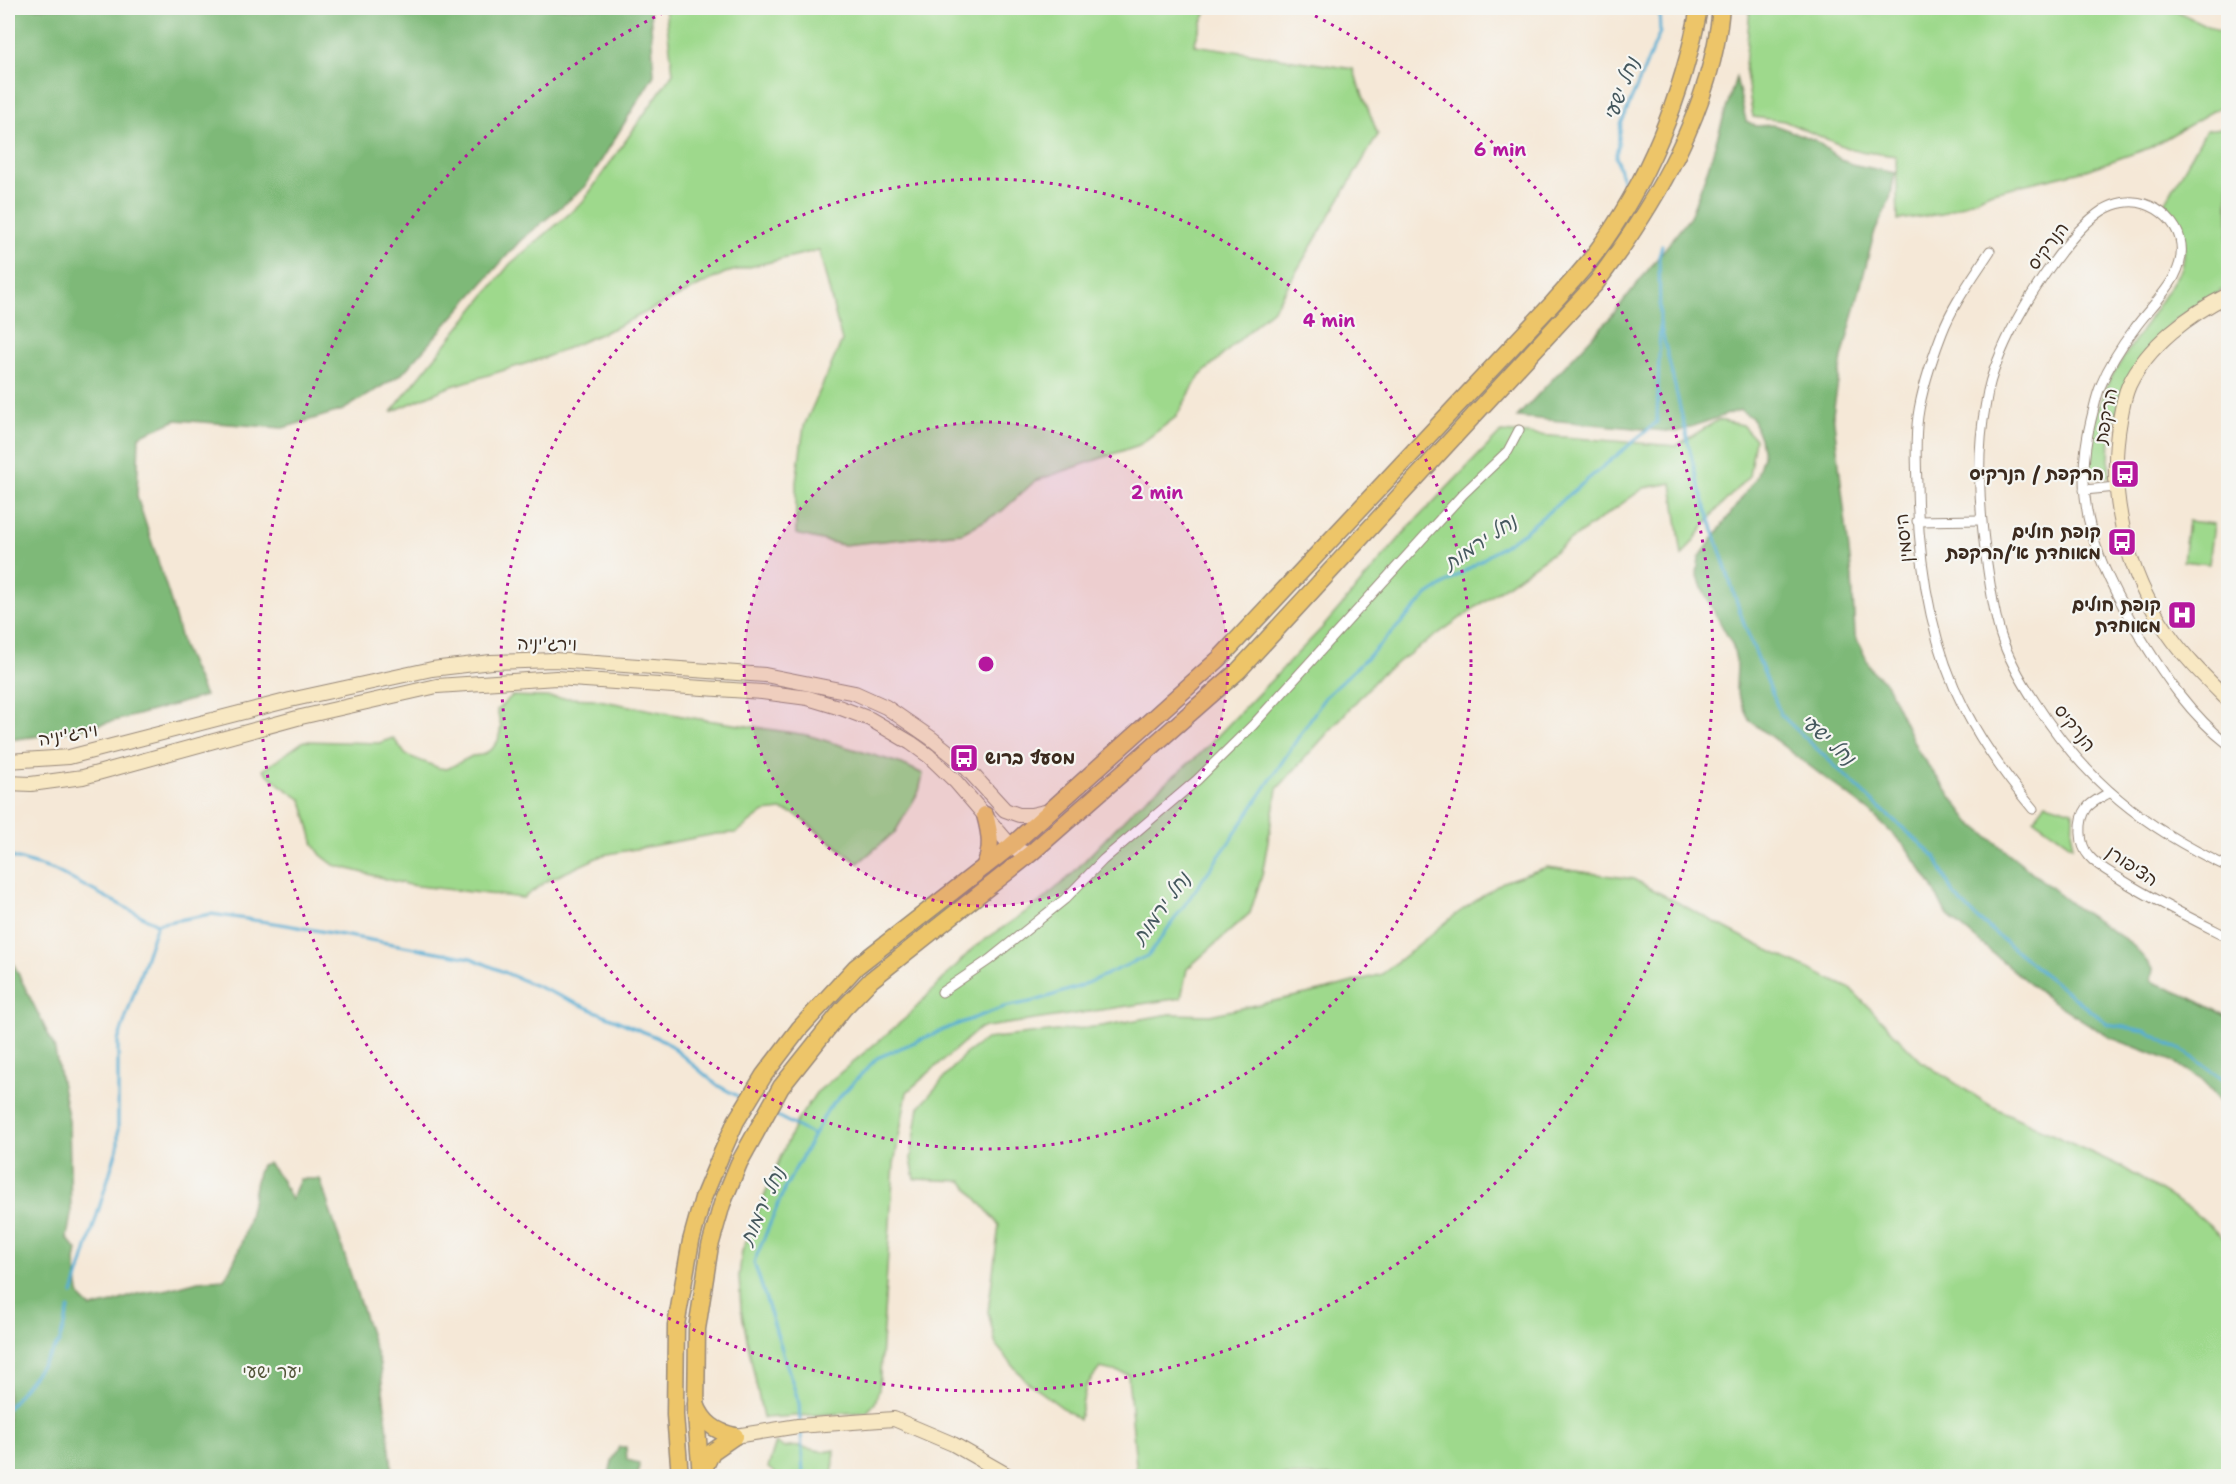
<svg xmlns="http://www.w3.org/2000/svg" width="2236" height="1484" font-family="'Shantell Sans','Playpen Sans Hebrew',sans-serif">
<rect width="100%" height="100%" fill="#f6f6f2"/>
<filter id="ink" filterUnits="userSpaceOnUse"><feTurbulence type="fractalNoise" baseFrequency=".0167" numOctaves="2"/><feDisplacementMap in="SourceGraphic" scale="12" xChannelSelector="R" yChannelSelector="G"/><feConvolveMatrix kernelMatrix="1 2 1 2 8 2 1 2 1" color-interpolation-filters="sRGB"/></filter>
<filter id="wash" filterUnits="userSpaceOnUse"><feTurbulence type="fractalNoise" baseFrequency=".008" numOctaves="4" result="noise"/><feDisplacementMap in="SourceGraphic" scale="24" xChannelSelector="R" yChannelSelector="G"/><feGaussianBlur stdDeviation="1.35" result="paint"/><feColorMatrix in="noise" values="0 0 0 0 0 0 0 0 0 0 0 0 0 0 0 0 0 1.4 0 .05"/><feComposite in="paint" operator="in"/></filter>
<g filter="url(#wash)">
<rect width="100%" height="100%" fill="#f5e8d7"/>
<g fill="#9ed98c" stroke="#6c8255" stroke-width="1.5">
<polygon points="665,8 1207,8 1194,45 1353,69 1378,135 1275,307 1199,377 1176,417 1139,445 1035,481 1002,511 962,533 843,545 796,534 796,482 804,426 842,341 819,250 725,273 614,328 544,358 449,387 391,412 510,264 582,203 673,73"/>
<polygon points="1750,8 2170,8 2228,36 2228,106 2218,108 2149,148 2086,170 1992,192 1942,214 1898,220 1896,156 1852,150 1784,121 1753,117 1745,67"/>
<path d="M2228,127V287L2204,300L2168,326L2126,384L2110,432L2109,465L2110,477L2086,478L2089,436L2109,380L2182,268C2189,237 2180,230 2164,205L2206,130Z"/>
<polygon points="1718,420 1742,425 1755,439 1749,476 1715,512 1682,556 1672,483 1644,488 1380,675 1277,789 1262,875 1250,913 1187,969 1181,998 980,1028 907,1092 894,1164 879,1389 875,1403 867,1412 763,1418 741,1309 739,1276 742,1251 780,1158 797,1121 816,1093 907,1017 973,948 1039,903 1068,878 1136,807 1200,754 1323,627 1411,525 1501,432 1676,446"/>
<polygon points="2188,521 2214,524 2209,564 2183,561"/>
<polygon points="512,696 593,699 693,718 807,735 902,764 923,774 919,791 895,832 858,863 795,814 781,810 764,812 736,833 716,834 603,855 547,881 523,898 409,885 334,865 321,855 314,845 302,800 280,785 263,770 304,741 379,743 393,738 406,755 439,768 447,769 472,756 482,755 492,749 498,741 501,727 497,710"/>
<polygon points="2046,803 2073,811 2072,846 2034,819"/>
<polygon points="1547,867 1633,879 1760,946 1851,989 1922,1062 1991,1106 2122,1167 2190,1209 2228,1242 2228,1476 1137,1476 1128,1374 1100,1368 1086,1386 1079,1420 1025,1380 996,1345 988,1312 999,1225 962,1181 915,1179 911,1159 919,1107 964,1055 986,1039 1102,1026 1170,1014 1210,1015 1320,991 1382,974 1455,915 1503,882"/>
<path d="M776,1442L784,1448C804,1442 817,1456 835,1450L832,1476H776L775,1473L768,1468Z"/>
</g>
<g fill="#7eb978" stroke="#5c724b" stroke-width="1.5">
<path d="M8,8H650L654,75L585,187L520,241L402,374L343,410L283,428L176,420L139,436L137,497L169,595L183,647L205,696C140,715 76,733 8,740Z"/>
<polygon points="1736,77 1746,121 1756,126 1774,125 1815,140 1841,160 1851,164 1895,173 1890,199 1874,234 1851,324 1842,358 1833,413 1852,577 1855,635 1872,671 1886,683 1919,753 1970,822 2075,907 2131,943 2153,969 2151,981 2198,1001 2228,1017 2228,1111 2202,1080 2174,1062 2109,1037 2043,995 1946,914 1931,884 1906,847 1870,812 1749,720 1736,689 1737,665 1733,646 1704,593 1697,574 1699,558 1756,478 1763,456 1760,438 1752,418 1740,410 1676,432 1517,417 1610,318 1690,217 1708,168"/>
<path d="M8,953L54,1046L69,1121L71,1214L67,1238L77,1250L75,1261L79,1293L81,1298L91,1308L112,1303L137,1294L169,1289L198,1281L224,1279C237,1259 245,1235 250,1212C254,1196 254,1180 261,1165L268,1163L282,1181L291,1200L300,1179H320L380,1365L393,1476H8Z"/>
<polygon points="619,1447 626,1447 627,1460 639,1463 638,1476 609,1476 612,1461"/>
</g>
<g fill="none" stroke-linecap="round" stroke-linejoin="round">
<g stroke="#57aed4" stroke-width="3">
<polyline points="1623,181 1616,157 1621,124 1660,32 1659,8"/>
<polyline points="1662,245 1659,256 1660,323 1697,480 1744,624 1781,715 1872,801 1936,857 1953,894 1978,919 2039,970 2108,1024 2145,1031 2187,1053 2224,1080 2228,1086"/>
<polyline points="8,856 54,870 157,924"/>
<polyline points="775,1115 813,1135"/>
<polyline points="73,1294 118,1146 118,1041 157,924 211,914 281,924 471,958 665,1041 717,1085 739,1097"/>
<polyline points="8,1408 59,1343 69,1309"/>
<polyline points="800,1421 799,1403 754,1262 785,1188 828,1109 877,1058 950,1027 1004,1007 1035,1001 1081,986 1149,955 1230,841 1325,697 1372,653 1428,595 1523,533 1657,422 1660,323"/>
<polyline points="801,1430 803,1476"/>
</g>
</g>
</g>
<g filter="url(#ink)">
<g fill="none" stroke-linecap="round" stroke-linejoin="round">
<g stroke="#98897a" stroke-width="11">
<g id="street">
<path d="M1990,251C1973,277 1953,304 1942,333C1932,359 1922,388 1918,416C1915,438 1916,462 1917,484C1918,560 1929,640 1964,708C1983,745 2007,778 2033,809"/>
<polyline points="2084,490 2117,487"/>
<polyline points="1917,521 1981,520"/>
<path d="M2228,744C2191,715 2165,677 2140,636C2098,566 2070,504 2091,420C2094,409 2096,396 2101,385C2109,365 2122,345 2135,328C2153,302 2189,275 2180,239C2176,223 2161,209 2145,204C2131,199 2115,203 2103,210C2065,234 2014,318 1998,360C1992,374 1988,388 1986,402C1976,454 1979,505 1986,557C1990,583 1993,611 2001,636C2009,660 2022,682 2035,702C2085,781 2145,828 2228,867"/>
<path d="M2110,792C2103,797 2092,801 2087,808C2078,820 2079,845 2089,856C2097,866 2111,873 2122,880C2157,902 2192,919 2228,937"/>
<polyline points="942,992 989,960 1065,899 1103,860 1197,780 1253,725 1463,494 1508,451 1519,430"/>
</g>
</g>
<g stroke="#98897a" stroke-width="16">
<g id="secondary">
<path d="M2228,295C2190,314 2148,345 2129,385C2124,396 2122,408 2120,420C2107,492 2126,573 2168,633C2185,658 2207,679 2228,700"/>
<polyline points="8,761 69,757 290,700 432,669 491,662 554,660 765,675 855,693 886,707 931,738 961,762 1005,810 1019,815 1031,815 1049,811"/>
<polyline points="8,783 31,784 83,777 301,717 437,686 556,678 762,692 808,698 841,708 870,719 911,743 929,756 956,782 1011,846 1022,852 1030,854"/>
<polyline points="735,1436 798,1426 894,1419 953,1444 1009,1476"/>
</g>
</g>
<g stroke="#98897a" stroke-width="19">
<g id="highway">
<path d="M984,867C993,850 990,833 985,815"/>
<path d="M696,1404C703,1423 716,1432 735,1436"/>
<polyline points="702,1473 712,1452 735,1436"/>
<path d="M680,1476L675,1415L676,1325L691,1241L703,1198L721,1155L736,1121L764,1075L799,1029L856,967L1011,846L1219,659L1552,304C1566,288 1581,272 1594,255C1648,183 1683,95 1699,8"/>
<path d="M701,1476L696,1416L697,1329L710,1246L722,1204L739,1163L781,1087L843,1009L871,980L1030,854L1238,671L1596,283C1656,203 1712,109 1721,8"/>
</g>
</g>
<use href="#street" stroke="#fff" stroke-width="9"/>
<use href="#secondary" stroke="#f8e8c3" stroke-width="14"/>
<use href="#highway" stroke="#edc569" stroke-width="16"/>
</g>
</g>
<circle cx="986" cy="664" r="242" fill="#b5179e" fill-opacity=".12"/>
<g fill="none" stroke="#b5179e" stroke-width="3" stroke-dasharray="3 6">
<circle cx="986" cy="664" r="242"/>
<circle cx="986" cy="664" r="485"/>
<path d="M1299 8A727 727 0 1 1 673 8"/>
</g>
<defs>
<g id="bus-square" transform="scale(1.5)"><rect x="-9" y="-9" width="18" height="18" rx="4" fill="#b5179e" stroke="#f6f6f2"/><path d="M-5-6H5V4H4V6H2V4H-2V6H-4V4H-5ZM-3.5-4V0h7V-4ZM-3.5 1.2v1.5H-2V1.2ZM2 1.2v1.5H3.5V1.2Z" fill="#fff"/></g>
<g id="hospital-square" transform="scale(1.5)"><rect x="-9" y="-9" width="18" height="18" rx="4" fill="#b5179e" stroke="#f6f6f2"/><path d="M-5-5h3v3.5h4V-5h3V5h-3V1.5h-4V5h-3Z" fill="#fff"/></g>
</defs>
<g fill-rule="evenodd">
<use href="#bus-square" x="2125" y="474"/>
<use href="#bus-square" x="2122" y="542"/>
<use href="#hospital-square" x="2182" y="615"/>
<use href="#bus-square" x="964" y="758"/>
</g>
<g text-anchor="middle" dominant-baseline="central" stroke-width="4.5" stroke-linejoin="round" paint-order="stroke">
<g font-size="18" fill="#3b2a1e" stroke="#f6f6f2">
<text transform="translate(2048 246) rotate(-52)">הנרקיס</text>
<text transform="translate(2106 416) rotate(-79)">הרקפת</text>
<text transform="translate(1904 538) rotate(-96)">היסמין</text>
<text transform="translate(547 644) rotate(1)">וירג'יניה</text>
<text transform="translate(2075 728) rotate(52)">הנרקיס</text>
<text transform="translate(68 735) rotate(-10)">וירג'יניה</text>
<text transform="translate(2132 866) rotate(34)">הציפורן</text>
</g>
<g font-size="18" font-weight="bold" fill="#3b2a1e" stroke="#f6f6f2" text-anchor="end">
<text x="2104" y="474">הרקפת / הנרקיס</text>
<text x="2101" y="532">קופת חולים<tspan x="2101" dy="21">מאוחדת א׳/הרקפת</tspan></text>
<text x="2161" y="605">קופת חולים<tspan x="2161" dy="21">מאוחדת</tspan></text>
<text x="985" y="758" text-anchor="start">מסעף ברוש</text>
</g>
<g font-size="18" fill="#54563a" stroke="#f6f6f2">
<text x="272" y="1372">יער ישעי</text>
</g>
<g font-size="20" font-style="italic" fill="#45585e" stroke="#f6f6f2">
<text transform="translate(1621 89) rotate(-69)">נחל ישעי</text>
<text transform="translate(1480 542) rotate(-34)">נחל ירמות</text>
<text transform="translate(1828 739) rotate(42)">נחל ישעי</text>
<text transform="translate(1161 908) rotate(-54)">נחל ירמות</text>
<text transform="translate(762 1206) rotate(-66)">נחל ירמות</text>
</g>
</g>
<circle cx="986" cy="664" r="9" fill="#b5179e" stroke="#f6f6f2" stroke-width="3"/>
<g font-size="18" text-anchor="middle" font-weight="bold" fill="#b5179e" stroke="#f6f6f2" stroke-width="4.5" stroke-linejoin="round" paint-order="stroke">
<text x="1500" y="156">6 min</text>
<text x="1329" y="327">4 min</text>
<text x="1157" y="499">2 min</text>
</g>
<rect width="2236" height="1484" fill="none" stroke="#f6f6f2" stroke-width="30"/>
</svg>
